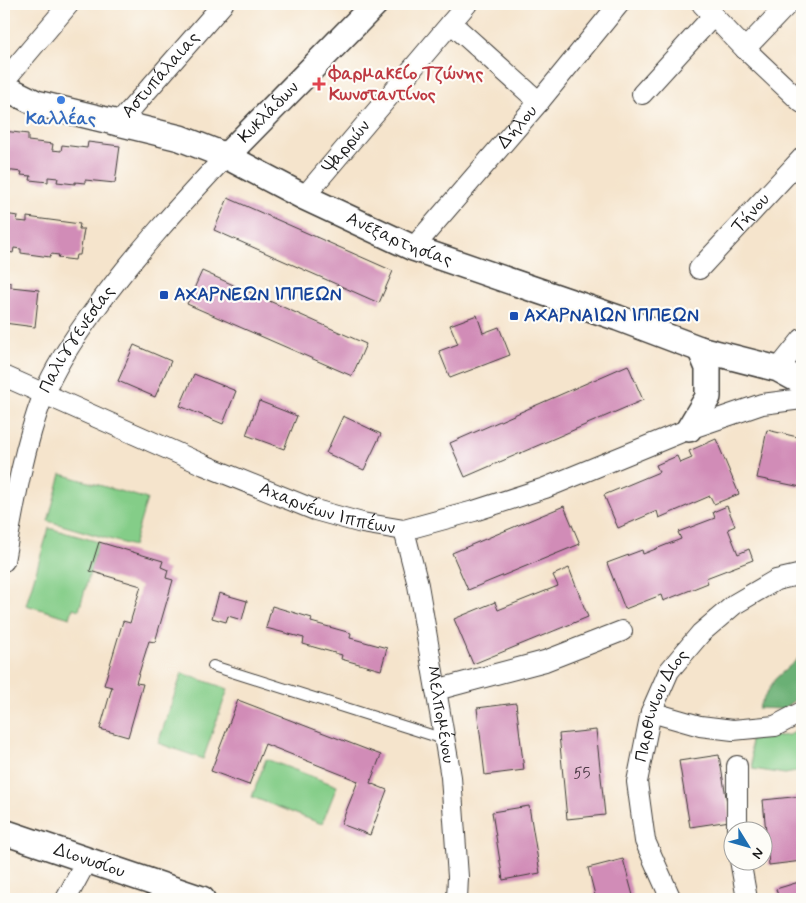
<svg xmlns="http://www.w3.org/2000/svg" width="806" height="903" font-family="Mynerve,sans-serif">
<rect width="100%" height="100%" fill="#fdfcf7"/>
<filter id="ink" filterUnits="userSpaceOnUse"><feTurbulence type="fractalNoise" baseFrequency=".02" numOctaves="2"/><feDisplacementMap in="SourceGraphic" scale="10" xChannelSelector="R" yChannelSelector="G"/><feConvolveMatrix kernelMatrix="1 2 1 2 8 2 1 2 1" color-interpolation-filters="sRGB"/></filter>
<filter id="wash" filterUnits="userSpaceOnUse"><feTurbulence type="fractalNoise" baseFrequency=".0096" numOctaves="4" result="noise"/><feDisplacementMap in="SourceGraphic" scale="20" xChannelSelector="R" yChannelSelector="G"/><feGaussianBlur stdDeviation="1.12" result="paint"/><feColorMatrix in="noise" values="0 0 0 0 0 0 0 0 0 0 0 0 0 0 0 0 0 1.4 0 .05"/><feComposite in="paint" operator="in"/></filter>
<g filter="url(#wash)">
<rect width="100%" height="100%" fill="#f5e4cc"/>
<g fill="#84cd88" stroke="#507452">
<polygon points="61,474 147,499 133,546 48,521"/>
<polygon points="49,528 99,542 79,610 73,608 70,618 26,605"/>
<polygon points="182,673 228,689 203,759 158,743"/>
<polygon points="802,726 802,771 785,774 753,769 750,739 789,735"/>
<polygon points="266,759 337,786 322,824 252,797"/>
</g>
<polygon fill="#6bb074" stroke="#446648" points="802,655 802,695 782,709 758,708 775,679"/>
<g id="blocks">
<g fill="#d18cb7">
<polygon points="4,131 28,134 28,141 53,144 52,150 61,151 62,145 87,148 88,142 120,146 115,183 85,180 85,183 75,182 75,184 57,182 58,178 48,177 48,182 30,180 31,176 21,175 22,172 4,170"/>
<polygon points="228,198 393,271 379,303 214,230"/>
<polygon points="4,214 18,216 17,221 27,222 27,217 80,224 79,229 84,229 80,255 76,255 75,260 58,258 59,255 51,254 50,257 21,253 21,249 14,248 13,253 4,251"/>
<polygon points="202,271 366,344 352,376 187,304"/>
<polygon points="4,282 11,283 11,287 39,290 35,327 4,323"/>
<polygon points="477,315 483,333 499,327 510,355 450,378 439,351 458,344 450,325"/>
<polygon points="134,345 171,361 155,397 118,381"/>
<polygon points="628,365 643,400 465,477 450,443"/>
<polygon points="194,374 236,391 223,424 180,406"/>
<polygon points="259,401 297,416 284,449 246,435"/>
<polygon points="343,416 381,434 364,470 326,453"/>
<polygon points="767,430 802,438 801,487 757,478"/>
<polygon points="716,439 739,494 714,504 710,496 659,518 657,511 618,528 604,495 659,472 656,465 677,456 680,463 692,458 689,451"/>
<polygon points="564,506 580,544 468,590 452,553"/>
<polygon points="727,506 735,526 728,529 738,554 749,549 753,560 706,578 708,583 663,601 661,595 625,609 607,563 642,550 643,554 681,539 678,532 715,518 713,512"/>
<polygon points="99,542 163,561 161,567 168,570 166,578 173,580 155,642 149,641 136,683 143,684 128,737 100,729 112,687 104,685 123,621 130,623 141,586 90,571"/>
<polygon points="569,568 588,617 473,664 454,619 495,602 498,610 558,586 553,575"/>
<polygon points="219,593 247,601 242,620 228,616 226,622 212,618"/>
<polygon points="272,606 312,618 311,622 351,633 350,638 387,648 381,670 341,659 342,655 303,644 304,638 266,628"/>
<polygon points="238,700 381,755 370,783 387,790 370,835 341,824 358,781 265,744 249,785 211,771"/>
<polygon points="516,703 524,770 485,775 477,708"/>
<polygon points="596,730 605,815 567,819 559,734"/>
<polygon points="719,755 730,821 690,827 679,761"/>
<polygon points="802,796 802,861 769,865 763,800"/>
<polygon points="529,806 540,873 503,880 492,812"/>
<polygon points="623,859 634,899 596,899 588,868"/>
<polygon points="802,881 802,899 779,899 776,889"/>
</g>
</g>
</g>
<g filter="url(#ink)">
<use href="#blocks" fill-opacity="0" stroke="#3d3a36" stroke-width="1"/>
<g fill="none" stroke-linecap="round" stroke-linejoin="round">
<g stroke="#3d3a36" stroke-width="12">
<polyline id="service" points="213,666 444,739"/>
</g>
<g stroke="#3d3a36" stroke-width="22">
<g id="minor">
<polyline points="702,4 745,49 802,103"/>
<polyline points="451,23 539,102"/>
<polyline points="745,49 788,4"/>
<polyline points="4,81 69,4"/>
<polyline points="642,94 713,16"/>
<path id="s1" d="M118,124L223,4"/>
<path id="s2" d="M304,197L467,4"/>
<path id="s3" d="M413,248L539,102L619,4"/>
<path id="s4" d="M699,269L802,158"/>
<polyline points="778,369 802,339"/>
<path id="s5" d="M4,376L204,465L315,510L362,523L404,530L474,511L545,488L689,429L762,404L802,399"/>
<path id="s6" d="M404,530L418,585L451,777L458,877L457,899"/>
<path id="s7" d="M4,561C14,505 23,449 43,396C56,364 76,335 96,308C135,254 180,205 226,156"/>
<polyline points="436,690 545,661 622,631"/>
<polyline points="651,712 700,726 733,730 775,726 802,712"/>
<polyline points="737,766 737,830"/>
<polyline points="740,860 747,899"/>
<polyline points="66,899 87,860"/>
<path id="s8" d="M671,899L645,841L637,782L651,712L669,671L701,633L735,604L776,580L802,574"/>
</g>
</g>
<g stroke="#3d3a36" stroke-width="28">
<g id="tertiary">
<path id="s9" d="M4,87L36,103L180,138L226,156L304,197L413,248L618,318L700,349L778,369L802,382"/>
<path id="s10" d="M226,156L375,4"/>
<polyline points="689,429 708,397 708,368 700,349"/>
<path id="s11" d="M4,832L202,899"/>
</g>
</g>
<use href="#service" stroke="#fff" stroke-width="10"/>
<use href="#minor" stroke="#fff" stroke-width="20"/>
<use href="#tertiary" stroke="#fff" stroke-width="25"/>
</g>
</g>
<path fill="#e0444e" stroke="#fdfcf7" stroke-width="2" d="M316.5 76.5h5v5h5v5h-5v5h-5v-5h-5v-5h5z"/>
<circle fill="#3f7fe0" stroke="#fdfcf7" stroke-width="2" cx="61" cy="100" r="5"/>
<g fill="#1a4fb4" stroke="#fdfcf7" stroke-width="2">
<rect x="159" y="290" width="10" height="10" rx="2.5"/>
<rect x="509" y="311" width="10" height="10" rx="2.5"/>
</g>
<g text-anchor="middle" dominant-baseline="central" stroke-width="4.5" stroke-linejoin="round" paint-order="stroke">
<g font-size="15" fill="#493843">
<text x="582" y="774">55</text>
</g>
<g font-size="18" font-weight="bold" fill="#be3a42" stroke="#fdfcf7" text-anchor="start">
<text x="329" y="74">Φαρμακείο Τζώνης<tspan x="329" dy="21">Κωνσταντίνος</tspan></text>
</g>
<g font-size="18" fill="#1c1c1c" stroke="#fdfcf7">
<text stroke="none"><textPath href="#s1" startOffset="65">Αστυπάλαιας</textPath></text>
<text stroke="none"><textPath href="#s10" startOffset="61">Κυκλάδων</textPath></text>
<text stroke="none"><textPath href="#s3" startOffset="160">Δήλου</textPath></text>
<text stroke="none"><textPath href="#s2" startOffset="66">Ψαρρών</textPath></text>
<text stroke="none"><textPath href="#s4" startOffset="76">Τήνου</textPath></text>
<text stroke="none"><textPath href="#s9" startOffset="426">Ανεξαρτησίας</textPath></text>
<text stroke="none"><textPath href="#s7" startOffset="236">Παλιγγενεσίας</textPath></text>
<text stroke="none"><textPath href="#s5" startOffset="350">Αχαρνέων Ιππέων</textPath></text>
<text stroke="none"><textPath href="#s8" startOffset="204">Παρθινιου Διος</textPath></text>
<text stroke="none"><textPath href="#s6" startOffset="188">Μελπομένου</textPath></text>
<text stroke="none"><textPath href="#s11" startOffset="90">Διονυσίου</textPath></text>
</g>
<g font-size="18" font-weight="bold" fill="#366cbe" stroke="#fdfcf7">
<text x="61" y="119">Καλλέας</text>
</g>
<g font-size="18" font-weight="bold" fill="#164399" stroke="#fdfcf7" text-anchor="start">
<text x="174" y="295">ΑΧΑΡΝΕΩΝ ΙΠΠΕΩΝ</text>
<text x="524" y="316">ΑΧΑΡΝΑΙΩΝ ΙΠΠΕΩΝ</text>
</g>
</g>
<rect width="806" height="903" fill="none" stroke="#fdfcf7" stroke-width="20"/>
<g transform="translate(748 846) rotate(127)"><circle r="24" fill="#fdfcf7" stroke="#a3a29f"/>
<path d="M0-4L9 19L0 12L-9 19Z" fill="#1f6fb2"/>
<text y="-8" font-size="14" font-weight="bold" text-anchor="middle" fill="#1c1c1c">N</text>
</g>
</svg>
